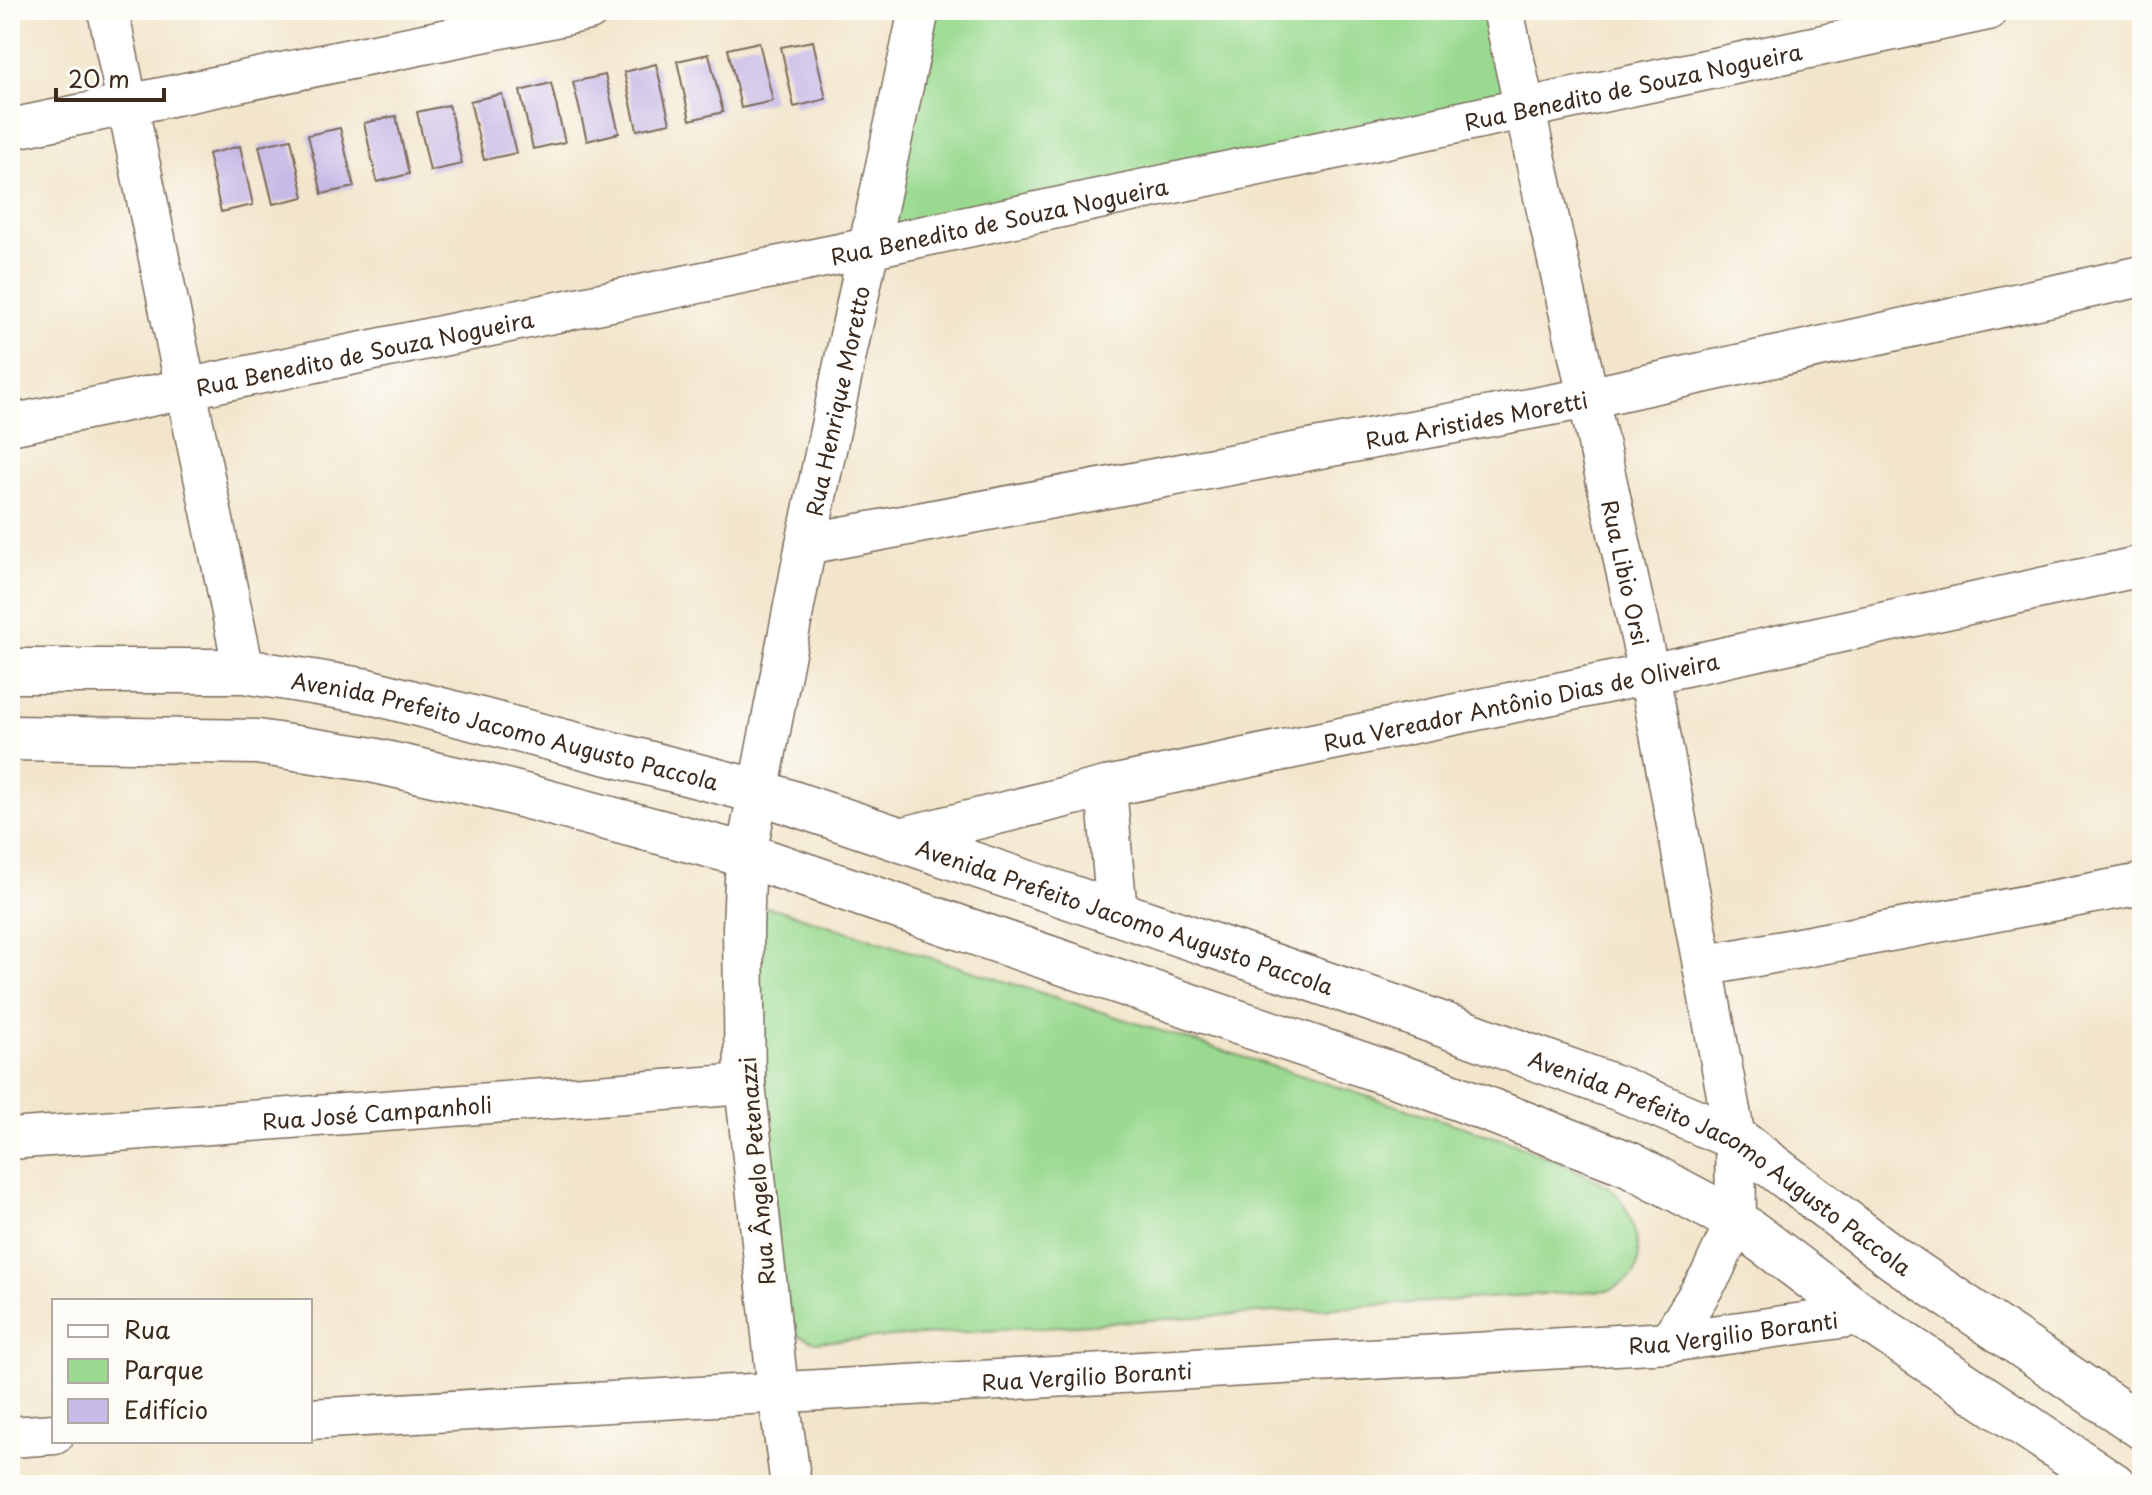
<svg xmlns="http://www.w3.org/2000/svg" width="2152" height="1495" font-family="'Playpen Sans',sans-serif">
<rect width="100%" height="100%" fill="#fdfcf7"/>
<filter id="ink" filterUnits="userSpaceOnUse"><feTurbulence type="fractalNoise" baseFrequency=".0125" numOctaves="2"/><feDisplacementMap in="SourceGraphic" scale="16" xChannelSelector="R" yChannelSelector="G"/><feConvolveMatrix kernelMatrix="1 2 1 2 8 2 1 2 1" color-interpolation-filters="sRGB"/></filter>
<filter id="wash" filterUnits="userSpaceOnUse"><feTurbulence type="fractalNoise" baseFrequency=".006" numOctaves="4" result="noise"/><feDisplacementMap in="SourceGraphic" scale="32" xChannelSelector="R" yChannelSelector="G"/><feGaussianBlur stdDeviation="1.8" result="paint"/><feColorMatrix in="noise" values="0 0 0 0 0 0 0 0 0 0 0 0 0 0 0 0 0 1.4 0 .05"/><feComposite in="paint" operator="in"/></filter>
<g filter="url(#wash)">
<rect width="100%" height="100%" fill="#f2e5cb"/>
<g fill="#9ada90" stroke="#6a8257" stroke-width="2">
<polygon points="919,10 1503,10 1524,110 868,248"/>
<path d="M764,907L777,909L1514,1143C1542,1156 1585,1172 1610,1188C1628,1200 1646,1252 1635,1272C1630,1281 1619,1285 1610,1290L815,1342L795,1334L785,1322L750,928L753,914Z"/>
</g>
<g id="blocks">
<g fill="#c8bae6">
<polygon points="813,41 826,99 794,107 781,47"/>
<polygon points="759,42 773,101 741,108 728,49"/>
<polygon points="709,54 723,112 690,120 677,61"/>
<polygon points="656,64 670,123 637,130 624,72"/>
<polygon points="605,75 619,133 587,141 573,82"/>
<polygon points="551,83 565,142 533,149 520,91"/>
<polygon points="502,94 516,153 484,160 470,101"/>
<polygon points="449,105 462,164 430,171 417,112"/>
<polygon points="396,116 409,174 377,182 364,123"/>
<polygon points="340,128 354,187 322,194 308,135"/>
<polygon points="291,139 304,197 273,204 259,146"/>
<polygon points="240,146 253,205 221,212 208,154"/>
</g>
</g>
</g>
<g filter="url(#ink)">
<use href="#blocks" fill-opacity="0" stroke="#7b6b5b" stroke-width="2"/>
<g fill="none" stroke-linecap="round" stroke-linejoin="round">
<g stroke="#7b6b5b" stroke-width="43">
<g id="street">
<polyline points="108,10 244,671"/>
<path id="s1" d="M1503,10L1649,674L1735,1138L1736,1221L1712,1273L1669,1342"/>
<polyline points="10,129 589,10"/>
<path id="s2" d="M10,425L868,248L1988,10"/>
<path id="s3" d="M806,544L1588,398L2142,276"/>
<polyline points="1106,787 1117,914"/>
<path id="s4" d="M900,838L1106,787L1649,674L2142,566"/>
<polyline points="1703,966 2142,884"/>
<path id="s5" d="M10,1139L745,1084"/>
<path id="s6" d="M310,1419L1669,1342L1861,1315"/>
<polyline points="10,1437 54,1434"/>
<path id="s7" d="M791,1485L778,1390L745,1084L743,929L746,855L806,544L919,10"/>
</g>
</g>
<g stroke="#7b6b5b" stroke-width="47">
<g id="secondary">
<path id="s8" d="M10,671H244L367,691L760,792L1397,1008L1623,1090L1735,1138L1895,1259L2142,1427"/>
<polyline points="10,738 257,742 367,759 487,786 746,855 1432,1088 1629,1164 1736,1221 1861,1315 2114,1485"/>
</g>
</g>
<use href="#street" stroke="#fff" stroke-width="40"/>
<use href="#secondary" stroke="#fff" stroke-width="44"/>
</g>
</g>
<g text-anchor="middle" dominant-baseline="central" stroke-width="8" stroke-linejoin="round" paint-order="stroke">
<g font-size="22" fill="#3b2a1e" stroke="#fdfcf7">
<text stroke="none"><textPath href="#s2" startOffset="1658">Rua Benedito de Souza Nogueira</textPath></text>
<text stroke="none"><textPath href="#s2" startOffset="1010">Rua Benedito de Souza Nogueira</textPath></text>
<text stroke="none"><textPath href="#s2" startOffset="362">Rua Benedito de Souza Nogueira</textPath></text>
<text stroke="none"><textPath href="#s7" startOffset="1096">Rua Henrique Moretto</textPath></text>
<text stroke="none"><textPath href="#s3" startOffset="682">Rua Aristides Moretti</textPath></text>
<text stroke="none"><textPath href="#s1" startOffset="576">Rua Libio Orsi</textPath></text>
<text stroke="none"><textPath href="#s4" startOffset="636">Rua Vereador Antônio Dias de Oliveira</textPath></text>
<text stroke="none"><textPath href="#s8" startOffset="502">Avenida Prefeito Jacomo Augusto Paccola</textPath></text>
<text stroke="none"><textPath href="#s8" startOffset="1150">Avenida Prefeito Jacomo Augusto Paccola</textPath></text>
<text stroke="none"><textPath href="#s5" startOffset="368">Rua José Campanholi</textPath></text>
<text stroke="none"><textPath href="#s8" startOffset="1798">Avenida Prefeito Jacomo Augusto Paccola</textPath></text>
<text transform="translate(756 1171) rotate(-95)">Rua Ângelo Petenazzi</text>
<text stroke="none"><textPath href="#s6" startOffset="1426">Rua Vergilio Boranti</textPath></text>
<text stroke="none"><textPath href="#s6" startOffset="778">Rua Vergilio Boranti</textPath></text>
</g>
</g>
<rect width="2152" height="1495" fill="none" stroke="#fdfcf7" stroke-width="40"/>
<rect x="52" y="1299" width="260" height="144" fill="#fdfcf7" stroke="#afa8a0" stroke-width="2"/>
<rect x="68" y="1325" width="40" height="12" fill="#ffffff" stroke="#afa8a0" stroke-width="2"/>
<text x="124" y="1339" font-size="24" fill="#3b2a1e">Rua</text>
<rect x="68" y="1359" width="40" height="24" fill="#9ada90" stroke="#afa8a0" stroke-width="2"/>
<text x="124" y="1379" font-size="24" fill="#3b2a1e">Parque</text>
<rect x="68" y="1399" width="40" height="24" fill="#c8bae6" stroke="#afa8a0" stroke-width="2"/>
<text x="124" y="1419" font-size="24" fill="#3b2a1e">Edifício</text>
<path d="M56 88v12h108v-12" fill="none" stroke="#3b2a1e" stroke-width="4"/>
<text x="68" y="88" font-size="24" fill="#3b2a1e" stroke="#fdfcf7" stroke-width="6" paint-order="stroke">20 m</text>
</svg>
